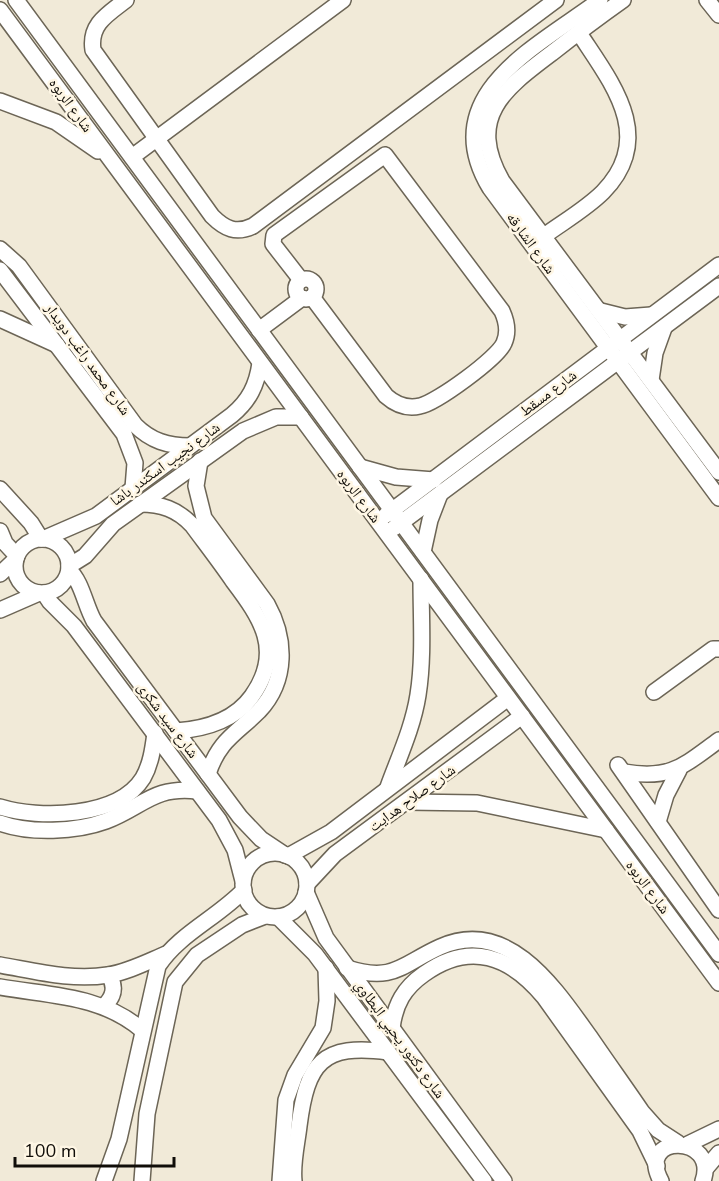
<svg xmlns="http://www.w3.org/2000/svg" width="719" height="1181" font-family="'Nunito Sans','Noto Naskh Arabic',sans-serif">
<rect width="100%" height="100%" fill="#f1ead8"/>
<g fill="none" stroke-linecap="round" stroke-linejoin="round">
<g stroke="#6c6556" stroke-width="18">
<g id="minor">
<polyline points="16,0 719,954"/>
<path d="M126,0C108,14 89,24 93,50L212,216C225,229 236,234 253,226L556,0"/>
<path d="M600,0C537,47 434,95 490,188L719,498"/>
<path d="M623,0C599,17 575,35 552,53C504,89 466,117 502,181L719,472"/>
<polyline points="707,0 719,15"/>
<polyline points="0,10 719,983"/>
<polyline points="0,101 56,122 98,151"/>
<polyline points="132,157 343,0"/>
<path d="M544,236C563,222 586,209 603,192C657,137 611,82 579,33"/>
<path d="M0,249L19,266L135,425C151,441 168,446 190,446"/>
<polyline points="0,270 124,434 135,463 133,488"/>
<circle cx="306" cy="289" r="10"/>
<path d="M301,280L273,244L274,235L385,155L502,311C507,322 509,332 504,343C498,358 436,403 420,406C407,409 395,404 386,396L312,297"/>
<polyline points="601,311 625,317 651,315"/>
<polyline points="0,319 57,345"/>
<polyline points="259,330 302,298"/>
<polyline points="651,380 655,353 664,328"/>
<path d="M200,461L196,486L204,518L267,604C286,638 288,680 259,711C236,734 219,740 208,774"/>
<polyline points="360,467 396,477 434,480"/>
<polyline points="0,489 31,523 41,539"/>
<path d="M140,504C161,504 177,509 192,525C206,544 220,562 233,581C261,618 284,651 252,696C235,720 205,729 176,731"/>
<polyline points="386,515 719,265"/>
<polyline points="394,528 719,286"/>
<polyline points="0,531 5,543 17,556"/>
<path d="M43,539L96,516L232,415C249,401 257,385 260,363"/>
<circle cx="42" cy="566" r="27"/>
<polyline points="423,552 430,520 440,494"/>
<polyline points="69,566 85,556 113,524 243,431 276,417 301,417"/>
<path d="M69,570C82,582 85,605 94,621L240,817L261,839L285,855"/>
<polyline points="0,574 16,559"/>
<polyline points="44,593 50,602 74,626 219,820 235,850 243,881"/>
<polyline points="0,610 39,593"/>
<polyline points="654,692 713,649 719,649"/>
<polyline points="618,765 719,910"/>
<path d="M624,772C671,780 683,766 719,740"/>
<path d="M388,787C399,757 413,727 418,695C424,657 421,618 421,579"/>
<polyline points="407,802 477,803 606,830"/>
<path d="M0,807C39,819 118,818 143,778C151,764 153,748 155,733"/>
<polyline points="658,822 666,795 679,770"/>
<path d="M0,823C30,834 76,832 106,821C143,807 153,786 197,791"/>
<circle cx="275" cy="885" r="32"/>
<polyline points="288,856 331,832 508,698"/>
<polyline points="307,884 335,854 522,716"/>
<polyline points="306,892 326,938 504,1181"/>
<polyline points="278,917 315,954 484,1181"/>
<path d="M0,965C35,971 72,981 108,975C128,972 147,962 166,954"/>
<path d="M347,968C394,983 402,964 440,947C509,916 556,990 590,1037C607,1062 625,1087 642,1112L658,1130L678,1143"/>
<path d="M0,987C51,996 101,995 142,1030"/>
<path d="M104,1006C114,997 116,987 109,975"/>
<path d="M392,1028C395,1004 404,988 424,974C470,941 510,956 544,997L640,1131L657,1166"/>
<polyline points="688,1144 719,1129"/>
<polyline points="707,1167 719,1153"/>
<path d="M104,1181L119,1139L158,966C179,934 217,918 244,890"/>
<polyline points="142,1181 147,1114 175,982 197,955 242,925 265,916"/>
<polyline points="280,1181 286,1100 295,1075 323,1028 327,1001 326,968"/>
<path d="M294,1181C292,1163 297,1144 299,1126C307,1063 322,1043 388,1052"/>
<path d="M661,1181C635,1133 719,1134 703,1181"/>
</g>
</g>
<use href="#minor" stroke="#fff" stroke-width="15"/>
</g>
<g text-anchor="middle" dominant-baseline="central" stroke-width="5" stroke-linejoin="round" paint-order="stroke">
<g font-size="15" fill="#100d08" stroke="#fff7e5">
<text transform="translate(71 105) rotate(54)">شارع الربوه</text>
<text transform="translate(531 243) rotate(54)">شارع الشارقه</text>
<text transform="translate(88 359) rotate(54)">شارع محمد راغب دويدار</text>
<text transform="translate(548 393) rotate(-37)">شارع مسقط</text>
<text transform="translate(165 464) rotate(-36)">شارع نجيب اسكندر باشا</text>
<text transform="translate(359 496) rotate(53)">شارع الربوه</text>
<text transform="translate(168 720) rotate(53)">شارع سيد شكرى</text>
<text transform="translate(412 798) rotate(-36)">شارع صلاح هدايت</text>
<text transform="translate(648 887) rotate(53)">شارع الربوه</text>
<text transform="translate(400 1039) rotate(54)">شارع دكتور يحيي البطاوي</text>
</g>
</g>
<path d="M15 1157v9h159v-9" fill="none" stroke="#100d08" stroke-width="3"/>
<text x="24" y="1157" font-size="18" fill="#100d08" stroke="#fff7e5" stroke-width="4.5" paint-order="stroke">100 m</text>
</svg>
